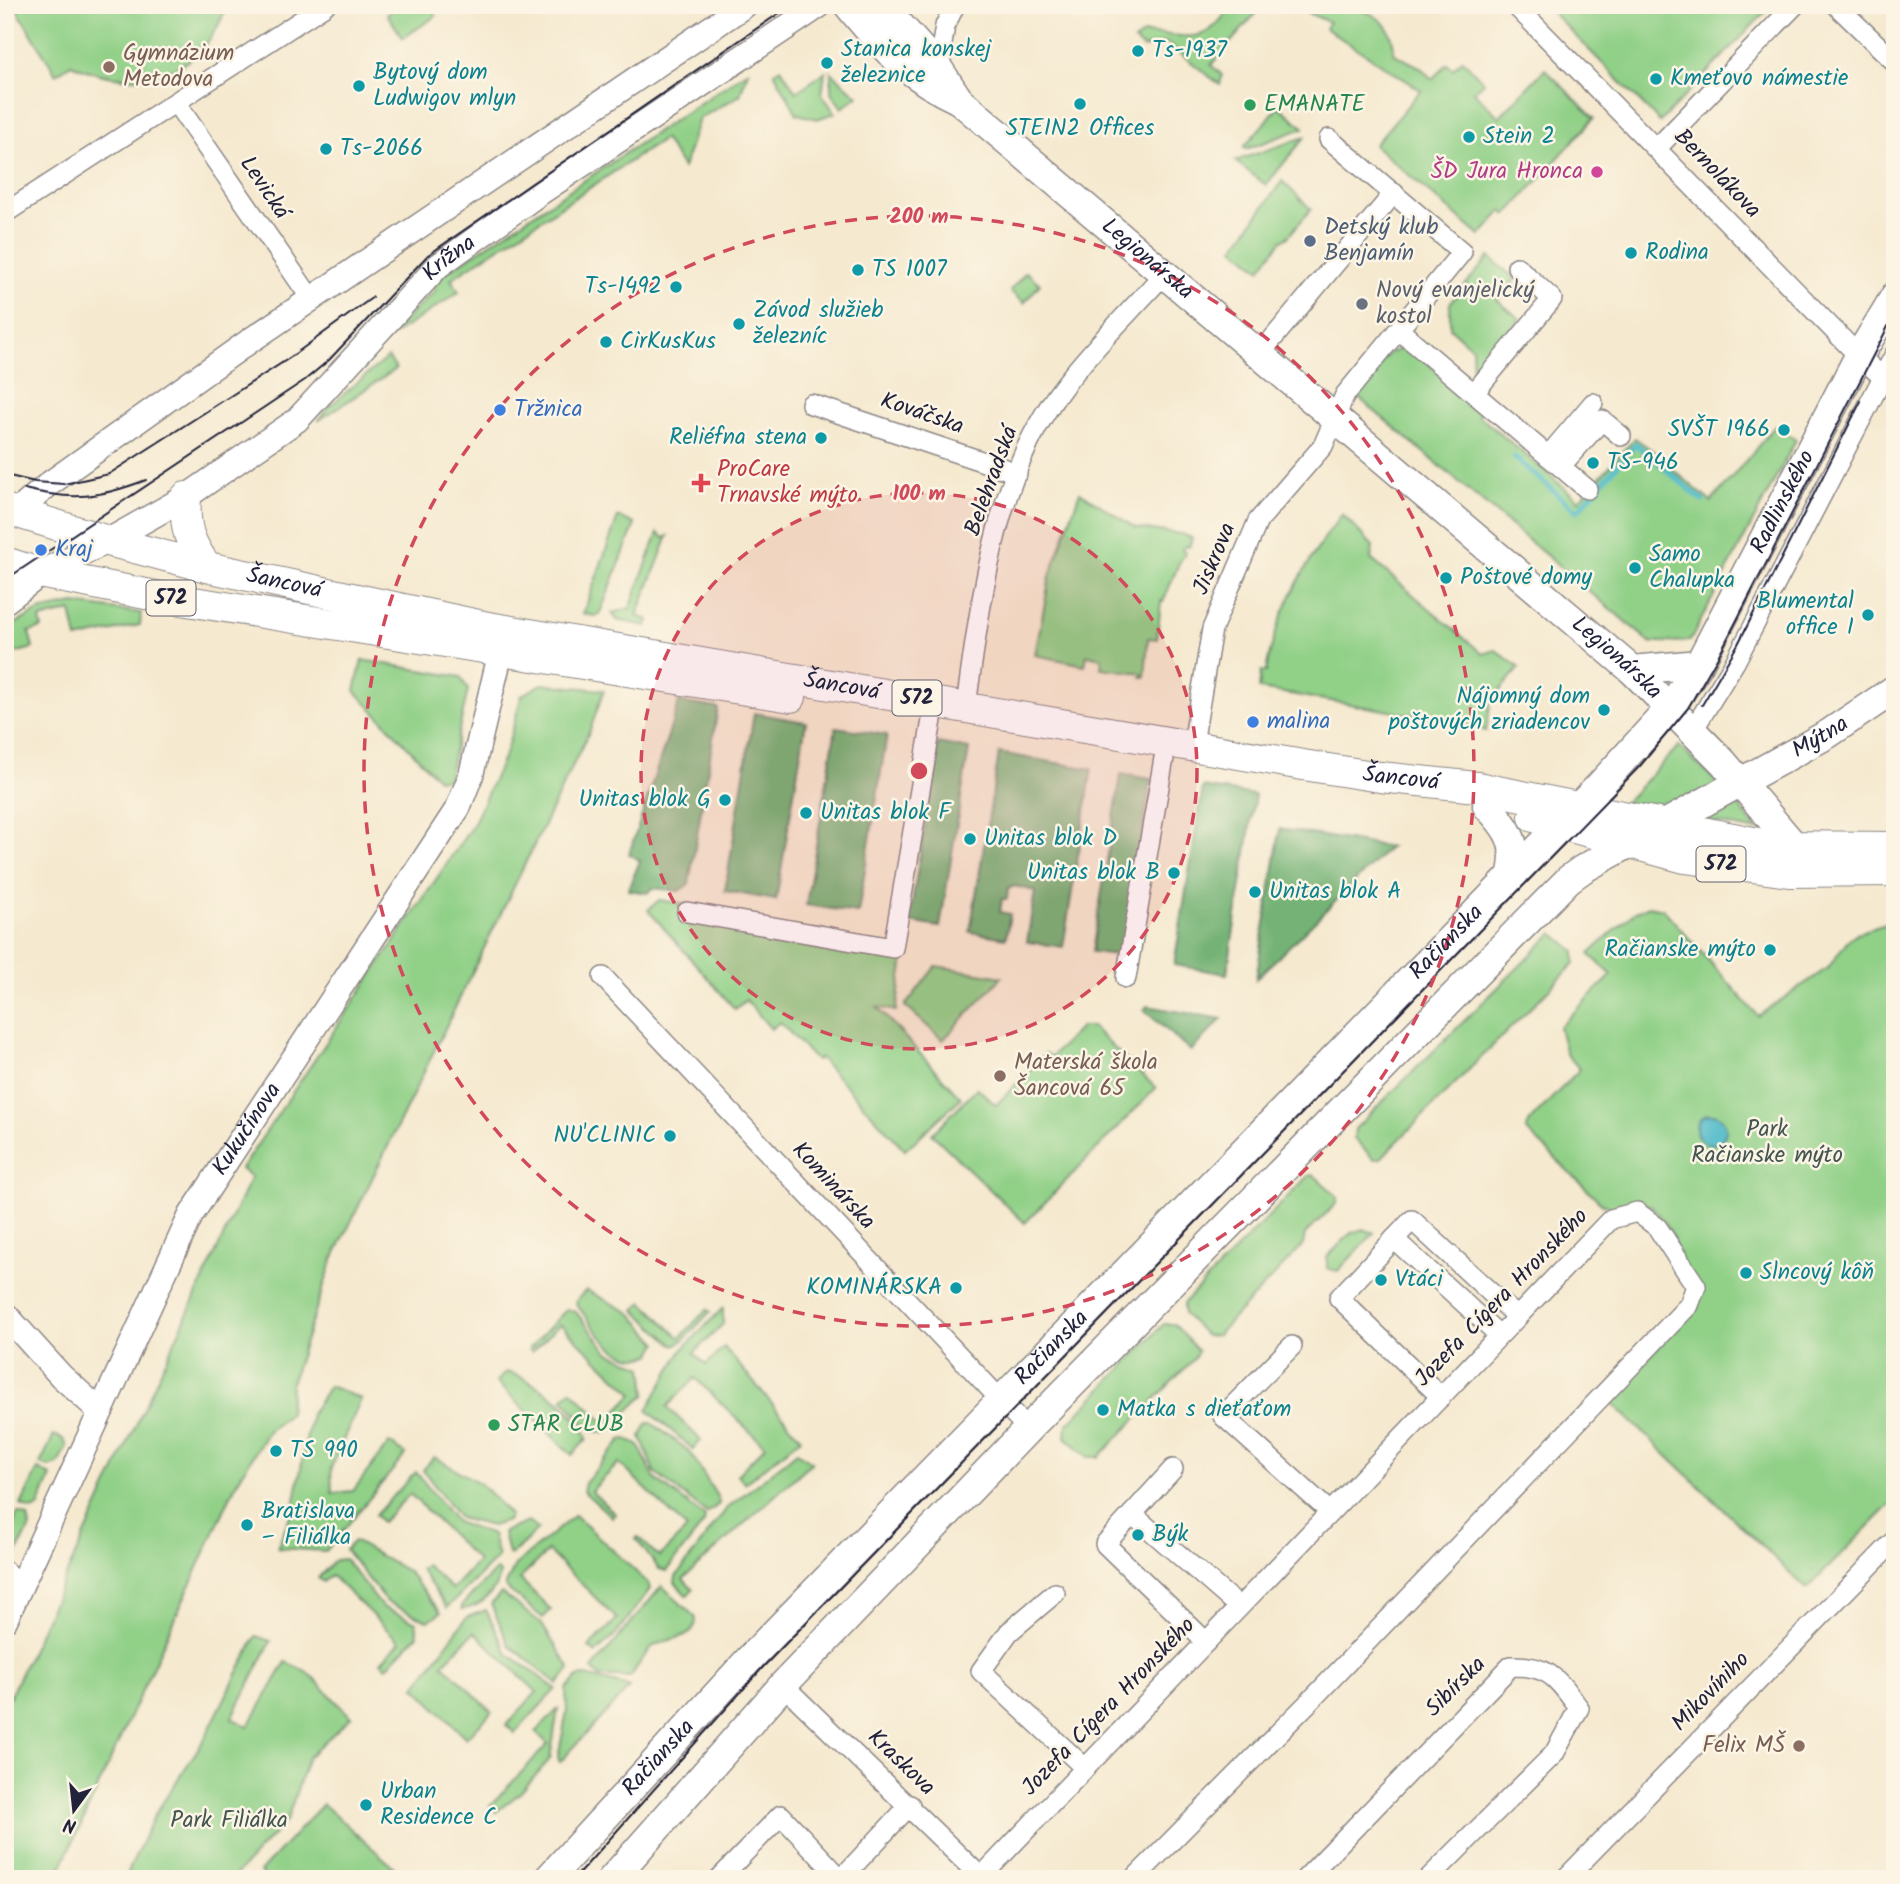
<svg xmlns="http://www.w3.org/2000/svg" width="1900" height="1884" font-family="Kalam,sans-serif">
<rect width="100%" height="100%" fill="#fcf5e5"/>
<filter id="ink" filterUnits="userSpaceOnUse"><feTurbulence type="fractalNoise" baseFrequency=".0143" numOctaves="2"/><feDisplacementMap in="SourceGraphic" scale="14" xChannelSelector="R" yChannelSelector="G"/><feConvolveMatrix kernelMatrix="1 2 1 2 8 2 1 2 1" color-interpolation-filters="sRGB"/></filter>
<filter id="wash" filterUnits="userSpaceOnUse"><feTurbulence type="fractalNoise" baseFrequency=".00686" numOctaves="4" result="noise"/><feDisplacementMap in="SourceGraphic" scale="28" xChannelSelector="R" yChannelSelector="G"/><feGaussianBlur stdDeviation="1.57" result="paint"/><feColorMatrix in="noise" values="0 0 0 0 0 0 0 0 0 0 0 0 0 0 0 0 0 1.4 0 .05"/><feComposite in="paint" operator="in"/></filter>
<g filter="url(#wash)">
<rect width="100%" height="100%" fill="#f5e9cf"/>
<g fill="#90d087" stroke="#597961" stroke-width="2">
<path d="M14,5H227C202,78 136,93 71,64L56,74Z"/>
<polygon points="398,5 428,5 436,16 403,38 387,14"/>
<path d="M1231,5H1263L1211,65L1222,75L1220,85L1166,42L1143,48L1134,41L1144,34C1186,32 1204,51 1231,5Z"/>
<path d="M1289,5C1332,5 1395,0 1394,54L1420,67L1432,79L1447,64L1453,69L1462,59L1484,82L1474,92L1499,117L1545,69L1594,118L1507,215L1502,211L1480,236L1374,145L1421,90L1325,28L1329,22Z"/>
<polygon points="1545,5 1772,5 1660,122"/>
<polygon points="781,68 796,92 825,72 822,94 835,113 817,119 797,114 774,72"/>
<polygon points="748,71 740,95 699,119 683,168 664,139 451,279 459,292 383,342 435,290 433,286 444,274"/>
<polygon points="831,72 858,96 842,108 831,92"/>
<polygon points="1279,106 1304,128 1246,149 1244,147"/>
<polygon points="1305,137 1266,185 1235,161"/>
<polygon points="1282,181 1311,209 1287,238 1282,240 1260,269 1234,248"/>
<polygon points="1489,257 1516,279 1497,300 1520,319 1499,344 1504,349 1480,374 1473,376 1472,348 1450,328 1450,303"/>
<polygon points="1026,272 1040,284 1024,303 1010,291"/>
<polygon points="1403,348 1416,353 1482,410 1478,415 1579,500 1635,438 1672,465 1671,468 1711,502 1775,426 1796,440 1690,641 1651,643 1354,394 1389,353"/>
<polygon points="388,357 396,369 318,421 327,408"/>
<polygon points="1080,492 1136,528 1182,534 1192,538 1189,547 1184,546 1182,550 1186,552 1179,563 1163,602 1161,601 1157,639 1148,638 1145,677 1141,677 1142,673 1101,668 1102,658 1087,655 1085,665 1035,655 1050,576"/>
<path d="M1342,514L1373,546L1371,559L1483,654L1496,650L1519,668L1491,701L1486,731L1462,723L1259,689L1261,671L1266,672C1275,614 1307,560 1342,514Z"/>
<polygon points="618,517 635,524 600,613 595,616 583,614"/>
<polygon points="658,533 664,538 668,536 637,616 649,620 647,626 617,620 612,613 630,608"/>
<polygon points="74,604 141,613 140,625 77,639 71,611 40,619 42,628 29,632 33,648 15,653 5,637 5,629 39,611"/>
<polygon points="362,660 461,677 468,690 448,779 438,779 355,691"/>
<polygon points="542,684 604,690 590,730 333,1259 291,1383 289,1414 268,1431 237,1482 56,1879 5,1879 5,1707 251,1177 241,1169 474,823 506,752 522,695"/>
<polygon points="1679,746 1720,785 1671,804 1623,804"/>
<polygon points="1736,802 1758,831 1700,820"/>
<polygon points="659,900 686,904 715,926 904,959 896,1011 877,1007 961,1098 905,1150 820,1058 816,1061 780,1022 771,1029 746,1000 735,1009 648,910"/>
<polygon points="1649,906 1663,909 1758,1016 1829,967 1847,941 1857,933 1893,922 1895,916 1895,1500 1807,1589 1608,1399 1697,1307 1671,1233 1652,1206 1630,1203 1615,1210 1601,1203 1526,1130 1530,1121 1580,1069 1566,1054 1559,1027 1612,975 1589,954 1635,912"/>
<polygon points="1553,933 1575,951 1575,963 1381,1158 1374,1159 1354,1139 1355,1129"/>
<polygon points="936,966 1002,977 943,1040 905,1006"/>
<polygon points="1081,1027 1092,1027 1156,1088 1025,1223 932,1134 977,1088 996,1105 1046,1053 1051,1057"/>
<polygon points="1314,1175 1337,1196 1337,1203 1305,1234 1303,1245 1217,1335 1206,1336 1184,1314 1184,1303 1308,1176"/>
<polygon points="1363,1229 1374,1233 1338,1271 1327,1269 1327,1257 1351,1233"/>
<path d="M586,1290L631,1313L658,1343L651,1355C616,1367 595,1328 577,1305L576,1301Z"/>
<polygon points="643,1302 680,1338 707,1309 710,1312 683,1341 674,1345 635,1310"/>
<polygon points="723,1308 723,1324 694,1353 706,1365 724,1347 801,1438 745,1483 737,1475 765,1446 695,1378 667,1407 701,1440 693,1449 647,1410 682,1350"/>
<polygon points="567,1309 576,1312 608,1352 643,1367 646,1394 604,1433 590,1429 563,1399 571,1390 605,1423 633,1394 560,1324 532,1352 529,1349"/>
<polygon points="1164,1324 1174,1324 1198,1351 1194,1359 1099,1457 1088,1457 1066,1437 1067,1425"/>
<path d="M506,1372C530,1376 582,1414 587,1439L572,1455L496,1382Z"/>
<polygon points="329,1386 361,1399 331,1468 332,1493 353,1491 389,1443 406,1454 326,1551 277,1548 294,1506 311,1414"/>
<polygon points="647,1423 652,1423 690,1452 718,1498 719,1504 707,1513 654,1472 641,1436"/>
<polygon points="54,1435 63,1439 67,1446 58,1464 49,1467 40,1464"/>
<polygon points="627,1439 639,1446 654,1478 705,1517 704,1523 666,1571 659,1569 636,1539 638,1537 659,1557 687,1529 619,1463 591,1491 615,1514 612,1517 583,1491 585,1483 621,1440"/>
<polygon points="797,1452 812,1462 683,1579 693,1590 687,1596 675,1583 676,1577 727,1508"/>
<polygon points="434,1457 481,1484 510,1515 507,1521 492,1526 459,1518 423,1470"/>
<polygon points="38,1469 51,1476 38,1508 31,1510 21,1505"/>
<polygon points="416,1472 456,1522 492,1535 498,1557 447,1608 420,1569 426,1565 452,1589 478,1561 410,1494 382,1522 375,1515"/>
<polygon points="18,1513 28,1517 30,1527 15,1556 6,1557 5,1534 8,1535"/>
<polygon points="575,1515 648,1583 650,1589 618,1632 596,1653 589,1647 617,1619 548,1551 520,1579 551,1610 543,1618 505,1587 515,1565"/>
<polygon points="528,1522 538,1529 511,1555 508,1554 503,1532"/>
<polygon points="354,1541 407,1571 441,1612 428,1621 387,1602 345,1550"/>
<polygon points="345,1559 382,1607 416,1622 418,1635 387,1667 381,1662 400,1642 331,1575 323,1582 318,1578 335,1560"/>
<path d="M496,1570L500,1573C497,1592 480,1608 462,1609V1605Z"/>
<path d="M662,1586L696,1618C697,1640 668,1637 654,1646C645,1653 637,1668 630,1677H600L592,1669Z"/>
<polygon points="501,1593 541,1623 570,1669 558,1684 509,1645 491,1604"/>
<polygon points="486,1610 507,1653 556,1689 515,1733 506,1725 537,1692 474,1632 443,1664 492,1712 466,1738 415,1687 467,1617"/>
<polygon points="256,1636 271,1641 232,1718 248,1727 286,1662 309,1673 351,1717 308,1757 287,1820 232,1879 125,1879 154,1816 205,1738"/>
<polygon points="586,1676 630,1687 560,1762 558,1758 567,1711 566,1689 578,1677"/>
<polygon points="558,1709 550,1759 520,1793 496,1812 490,1806 548,1744 536,1732"/>
<polygon points="323,1804 398,1871 407,1879 267,1879 260,1872"/>
</g>
<g fill="#74b274" stroke="#4b6a58" stroke-width="2">
<polygon points="679,702 718,708 689,884 679,891 653,888 648,893 628,890 640,861 629,854"/>
<polygon points="754,713 806,722 776,900 725,891"/>
<polygon points="836,727 887,735 858,913 806,905"/>
<polygon points="938,743 969,749 940,927 909,922"/>
<polygon points="999,753 1092,769 1063,947 1027,942 1035,891 1014,886 1008,889 1007,899 1002,899 1000,912 1010,914 1006,938 970,932"/>
<polygon points="1121,774 1151,779 1123,956 1092,952"/>
<polygon points="1203,787 1255,795 1227,974 1174,965"/>
<polygon points="1280,829 1390,847 1256,979"/>
<polygon points="1147,1006 1222,1019 1191,1051 1144,1010"/>
</g>
<circle fill="#4ebac9" stroke="#386e82" stroke-width="2" cx="1711" cy="1129" r="15"/>
<g fill="none" stroke-linecap="round" stroke-linejoin="round">
<polyline stroke="#4ebac9" stroke-width="5" points="1514,457 1577,511 1636,444 1703,501"/>
</g>
</g>
<g filter="url(#ink)">
<g fill="none" stroke-linecap="round" stroke-linejoin="round">
<g stroke="#8c8685" stroke-width="22">
<g id="minor">
<polyline points="1515,5 1859,356 1895,388"/>
<polyline points="1836,5 1895,62"/>
<polyline points="938,68 945,26 955,5"/>
<polyline points="176,103 312,300"/>
<polyline points="1657,148 1795,5"/>
<polyline points="5,213 325,5"/>
<polyline points="1399,330 1587,489"/>
<polyline points="1260,354 1394,193"/>
<polyline points="1474,393 1552,299 1517,267"/>
<polyline points="811,404 1017,473"/>
<polyline points="1548,456 1568,458 1602,420 1621,436"/>
<polyline points="1548,456 1593,403"/>
<path d="M966,706C981,599 995,476 1063,387C1093,347 1130,312 1163,275"/>
<polyline points="1693,730 1735,662 1895,354"/>
<polyline points="1193,744 1212,629 1258,521 1323,446 1345,395 1462,252 1329,139"/>
<polyline points="687,912 893,948 932,720"/>
<polyline points="603,977 1028,1429"/>
<polyline points="1126,978 1164,758"/>
<polyline points="1394,1239 1499,1335"/>
<polyline points="1292,1346 1223,1416 1330,1512"/>
<polyline points="1441,1397 1339,1298 1412,1220 1517,1317"/>
<polyline points="1173,1469 1105,1544 1206,1642"/>
<polyline points="1132,1514 1239,1607"/>
<polyline points="5,1571 20,1587"/>
<polyline points="1055,1593 1009,1632 981,1671 1085,1768"/>
<polyline points="783,1685 983,1879"/>
<polyline points="981,1877 1611,1219 1637,1212 1657,1227 1696,1286 1689,1305 1316,1695 1134,1879"/>
<polyline points="719,1879 781,1815 841,1879"/>
<polyline points="841,1879 910,1805"/>
<path d="M1305,1879L1511,1666C1550,1665 1557,1679 1579,1708L1554,1754L1428,1879"/>
<polyline points="1565,1879 1895,1540"/>
</g>
</g>
<g stroke="#8c8685" stroke-width="27">
<g id="tertiary">
<polyline points="17,512 49,484 251,340 745,5"/>
<path id="s1" d="M39,573L108,541L186,497L297,420L438,266L538,194L820,5"/>
<polyline points="5,1314 61,1376 100,1411"/>
<path id="s2" d="M5,1620L191,1215L458,808L471,775L501,651"/>
</g>
</g>
<g stroke="#8c8685" stroke-width="31">
<g id="secondary">
<path d="M848,5C882,47 910,78 959,100"/>
<path id="s3" d="M882,5L938,68L959,100L1632,670L1723,762L1807,861"/>
<polyline points="5,599 39,573"/>
<polyline points="1632,670 1699,664"/>
<path d="M1487,806C1507,827 1519,843 1512,873"/>
<path id="s4" d="M548,1879L753,1655L1601,784L1671,707L1699,664L1859,356L1895,296"/>
<path id="s5" d="M612,1879L783,1685L1028,1429L1569,879L1583,869L1828,734L1895,689"/>
</g>
</g>
<g stroke="#8c8685" stroke-width="32">
<g id="primary">
<path d="M186,497C184,527 189,543 207,567"/>
<path id="s6" d="M5,509L108,541L207,567L483,626L1303,765L1380,777L1477,787L1773,846L1895,847"/>
<polyline points="5,562 39,573 156,596 791,697"/>
<polyline points="1534,817 1685,858 1789,872 1895,871"/>
</g>
</g>
<use href="#minor" stroke="#fff" stroke-width="19"/>
<use href="#tertiary" stroke="#fff" stroke-width="24"/>
<use href="#secondary" stroke="#fff" stroke-width="28"/>
<use href="#primary" stroke="#fff" stroke-width="30"/>
<g stroke="#22223b" stroke-width="2">
<polyline points="5,475 35,482 64,484 109,474 288,359 373,297"/>
<path d="M24,489C73,501 99,498 146,480"/>
<polyline points="5,580 305,380 329,360 428,255 791,5"/>
<polyline points="1702,705 1738,644 1861,401"/>
<polyline points="574,1879 764,1666 1640,766 1688,708 1721,651 1895,313"/>
</g>
</g>
</g>
<circle cx="919" cy="771" r="278" fill="#d1495b" fill-opacity=".12"/>
<g fill="none" stroke="#d1495b" stroke-width="3.5" stroke-dasharray="12 9">
<circle cx="919" cy="771" r="278"/>
<circle cx="919" cy="771" r="555"/>
</g>
<g fill="#0f9aa8" stroke="#fcf5e5" stroke-width="2.5">
<circle cx="1138" cy="51" r="7"/>
<circle cx="827" cy="63" r="7"/>
<circle cx="1656" cy="79" r="7"/>
<circle cx="359" cy="86" r="7"/>
<circle cx="1080" cy="104" r="7"/>
<circle cx="1469" cy="137" r="7"/>
<circle cx="326" cy="149" r="7"/>
<circle cx="1631" cy="253" r="7"/>
<circle cx="858" cy="270" r="7"/>
<circle cx="676" cy="287" r="7"/>
<circle cx="739" cy="324" r="7"/>
<circle cx="606" cy="342" r="7"/>
<circle cx="1784" cy="430" r="7"/>
<circle cx="821" cy="438" r="7"/>
<circle cx="1593" cy="463" r="7"/>
<circle cx="1635" cy="568" r="7"/>
<circle cx="1446" cy="578" r="7"/>
<circle cx="1868" cy="615" r="7"/>
<circle cx="1604" cy="710" r="7"/>
<circle cx="725" cy="800" r="7"/>
<circle cx="806" cy="813" r="7"/>
<circle cx="970" cy="839" r="7"/>
<circle cx="1174" cy="873" r="7"/>
<circle cx="1255" cy="892" r="7"/>
<circle cx="1770" cy="950" r="7"/>
<circle cx="670" cy="1136" r="7"/>
<circle cx="1746" cy="1273" r="7"/>
<circle cx="1381" cy="1280" r="7"/>
<circle cx="956" cy="1288" r="7"/>
<circle cx="1103" cy="1410" r="7"/>
<circle cx="276" cy="1451" r="7"/>
<circle cx="247" cy="1525" r="7"/>
<circle cx="1138" cy="1535" r="7"/>
<circle cx="366" cy="1805" r="7"/>
</g>
<g fill="#8d6e63" stroke="#fcf5e5" stroke-width="2.5">
<circle cx="109" cy="67" r="7"/>
<circle cx="1000" cy="1076" r="7"/>
<circle cx="1799" cy="1746" r="7"/>
</g>
<g fill="#2e9e5b" stroke="#fcf5e5" stroke-width="2.5">
<circle cx="1250" cy="105" r="7"/>
<circle cx="494" cy="1425" r="7"/>
</g>
<circle fill="#d1479c" stroke="#fcf5e5" stroke-width="2.5" cx="1597" cy="172" r="7"/>
<circle fill="#5c6f8a" stroke="#fcf5e5" stroke-width="2.5" cx="1310" cy="241" r="7"/>
<circle fill="#6b7280" stroke="#fcf5e5" stroke-width="2.5" cx="1362" cy="304" r="7"/>
<g fill="#3f7fe0" stroke="#fcf5e5" stroke-width="2.5">
<circle cx="500" cy="410" r="7"/>
<circle cx="41" cy="550" r="7"/>
<circle cx="1253" cy="722" r="7"/>
</g>
<path fill="#e0444e" stroke="#fcf5e5" stroke-width="2.5" d="M697.5 472.5h7v7h7v7h-7v7h-7v-7h-7v-7h7z"/>
<g text-anchor="middle" dominant-baseline="central" stroke-width="5" stroke-linejoin="round" paint-order="stroke">
<g fill="#fcf5e5" stroke="#63616e" stroke-width="2">
<rect x="146.5" y="580.5" width="49" height="35" rx="5"/>
<rect x="892.5" y="680.5" width="49" height="35" rx="5"/>
<rect x="1696.5" y="846.5" width="49" height="35" rx="5"/>
</g>
<g font-size="21" font-weight="bold" fill="#22223b">
<text x="171" y="598">572</text>
<text x="917" y="698">572</text>
<text x="1721" y="864">572</text>
</g>
<g font-size="23" fill="#0d838f" stroke="#fcf5e5" text-anchor="start">
<text x="841" y="50">Stanica konskej<tspan x="841" dy="26">železnice</tspan></text>
<text x="1152" y="51">Ts-1937</text>
<text x="373" y="73">Bytový dom<tspan x="373" dy="26">Ludwigov mlyn</tspan></text>
<text x="1670" y="79">Kmeťovo námestie</text>
<text x="1080" y="129" text-anchor="middle">STEIN2 Offices</text>
<text x="1483" y="137">Stein 2</text>
<text x="340" y="149">Ts-2066</text>
<text x="1645" y="253">Rodina</text>
<text x="872" y="270">TS 1007</text>
<text x="662" y="287" text-anchor="end">Ts-1492</text>
<text x="753" y="311">Závod služieb<tspan x="753" dy="26">železníc</tspan></text>
<text x="620" y="342">CirKusKus</text>
<text x="1770" y="430" text-anchor="end">SVŠT 1966</text>
<text x="807" y="438" text-anchor="end">Reliéfna stena</text>
<text x="1607" y="463">TS-946</text>
<text x="1649" y="555">Samo<tspan x="1649" dy="26">Chalupka</tspan></text>
<text x="1460" y="578">Poštové domy</text>
<text x="1854" y="602" text-anchor="end">Blumental<tspan x="1854" dy="26">office I</tspan></text>
<text x="1590" y="697" text-anchor="end">Nájomný dom<tspan x="1590" dy="26">poštových zriadencov</tspan></text>
<text x="711" y="800" text-anchor="end">Unitas blok G</text>
<text x="820" y="813">Unitas blok F</text>
<text x="984" y="839">Unitas blok D</text>
<text x="1160" y="873" text-anchor="end">Unitas blok B</text>
<text x="1269" y="892">Unitas blok A</text>
<text x="1756" y="950" text-anchor="end">Račianske mýto</text>
<text x="656" y="1136" text-anchor="end">NU'CLINIC</text>
<text x="1760" y="1273">Slncový kôň</text>
<text x="1395" y="1280">Vtáci</text>
<text x="942" y="1288" text-anchor="end">KOMINÁRSKA</text>
<text x="1117" y="1410">Matka s dieťaťom</text>
<text x="290" y="1451">TS 990</text>
<text x="261" y="1512">Bratislava<tspan x="261" dy="26">– Filiálka</tspan></text>
<text x="1152" y="1535">Býk</text>
<text x="380" y="1792">Urban<tspan x="380" dy="26">Residence C</tspan></text>
</g>
<g font-size="23" fill="#785e54" stroke="#fcf5e5" text-anchor="start">
<text x="123" y="54">Gymnázium<tspan x="123" dy="26">Metodova</tspan></text>
<text x="1014" y="1063">Materská škola<tspan x="1014" dy="26">Šancová 65</tspan></text>
<text x="1785" y="1746" text-anchor="end">Felix MŠ</text>
</g>
<g font-size="23" fill="#27864d" stroke="#fcf5e5" text-anchor="start">
<text x="1264" y="105">EMANATE</text>
<text x="508" y="1425">STAR CLUB</text>
</g>
<g font-size="23" fill="#b23c85" stroke="#fcf5e5" text-anchor="end">
<text x="1583" y="172">ŠD Jura Hronca</text>
</g>
<g font-size="23" fill="#22223b" stroke="#fcf5e5">
<text transform="translate(1717 174) rotate(46)">Bernolákova</text>
<text transform="translate(264 188) rotate(56)">Levická</text>
<text stroke="none"><textPath href="#s1" startOffset="523">Krížna</textPath></text>
<text stroke="none"><textPath href="#s3" startOffset="369">Legionárska</textPath></text>
<text transform="translate(922 414) rotate(19)">Kováčska</text>
<text transform="translate(992 481) rotate(-70)">Belehradská</text>
<text stroke="none"><textPath href="#s4" startOffset="1857">Radlinského</textPath></text>
<text transform="translate(1215 559) rotate(-67)">Jiskrova</text>
<text stroke="none"><textPath href="#s6" startOffset="289">Šancová</textPath></text>
<text stroke="none"><textPath href="#s3" startOffset="985">Legionárska</textPath></text>
<text stroke="none"><textPath href="#s6" startOffset="856">Šancová</textPath></text>
<text stroke="none"><textPath href="#s5" startOffset="1673">Mýtna</textPath></text>
<text stroke="none"><textPath href="#s6" startOffset="1423">Šancová</textPath></text>
<text stroke="none"><textPath href="#s4" startOffset="1298">Račianska</textPath></text>
<text stroke="none"><textPath href="#s2" startOffset="548">Kukučínova</textPath></text>
<text transform="translate(833 1186) rotate(47)">Kominárska</text>
<text transform="translate(1502 1298) rotate(-46)">Jozefa Cígera Hronského</text>
<text stroke="none"><textPath href="#s4" startOffset="732">Račianska</textPath></text>
<text transform="translate(1456 1687) rotate(-45)">Sibírska</text>
<text transform="translate(1711 1692) rotate(-46)">Mikovíniho</text>
<text transform="translate(1109 1707) rotate(-46)">Jozefa Cígera Hronského</text>
<text stroke="none"><textPath href="#s4" startOffset="164">Račianska</textPath></text>
<text transform="translate(901 1763) rotate(44)">Kraskova</text>
</g>
<g font-size="23" fill="#4e5e75" stroke="#fcf5e5" text-anchor="start">
<text x="1324" y="228">Detský klub<tspan x="1324" dy="26">Benjamín</tspan></text>
</g>
<g font-size="23" fill="#5b616d" stroke="#fcf5e5" text-anchor="start">
<text x="1376" y="291">Nový evanjelický<tspan x="1376" dy="26">kostol</tspan></text>
</g>
<g font-size="23" fill="#366cbe" stroke="#fcf5e5" text-anchor="start">
<text x="514" y="410">Tržnica</text>
<text x="55" y="550">Kraj</text>
<text x="1267" y="722">malina</text>
</g>
<g font-size="23" fill="#be3a42" stroke="#fcf5e5" text-anchor="start">
<text x="717" y="470">ProCare<tspan x="717" dy="26">Trnavské mýto</tspan></text>
</g>
<g font-size="23" fill="#435652" stroke="#fcf5e5">
<text x="1767" y="1130">Park<tspan x="1767" dy="26">Račianske mýto</tspan></text>
<text x="229" y="1821">Park Filiálka</text>
</g>
</g>
<circle cx="919" cy="771" r="10" fill="#d1495b" stroke="#fcf5e5" stroke-width="3.5"/>
<g font-size="21" text-anchor="middle" font-weight="bold" fill="#d1495b" stroke="#fcf5e5" stroke-width="5" stroke-linejoin="round" paint-order="stroke">
<text x="919" y="223">200 m</text>
<text x="919" y="500">100 m</text>
</g>
<rect width="1900" height="1884" fill="none" stroke="#fcf5e5" stroke-width="28"/>
<g transform="translate(74 1810) rotate(195)" stroke="#fcf5e5" stroke-width="5" paint-order="stroke">
<path d="M0-5L12 26L0 18L-12 26Z" fill="#22223b"/>
<text y="-10" font-size="19" font-weight="bold" text-anchor="middle" fill="#22223b">N</text>
</g>
</svg>
